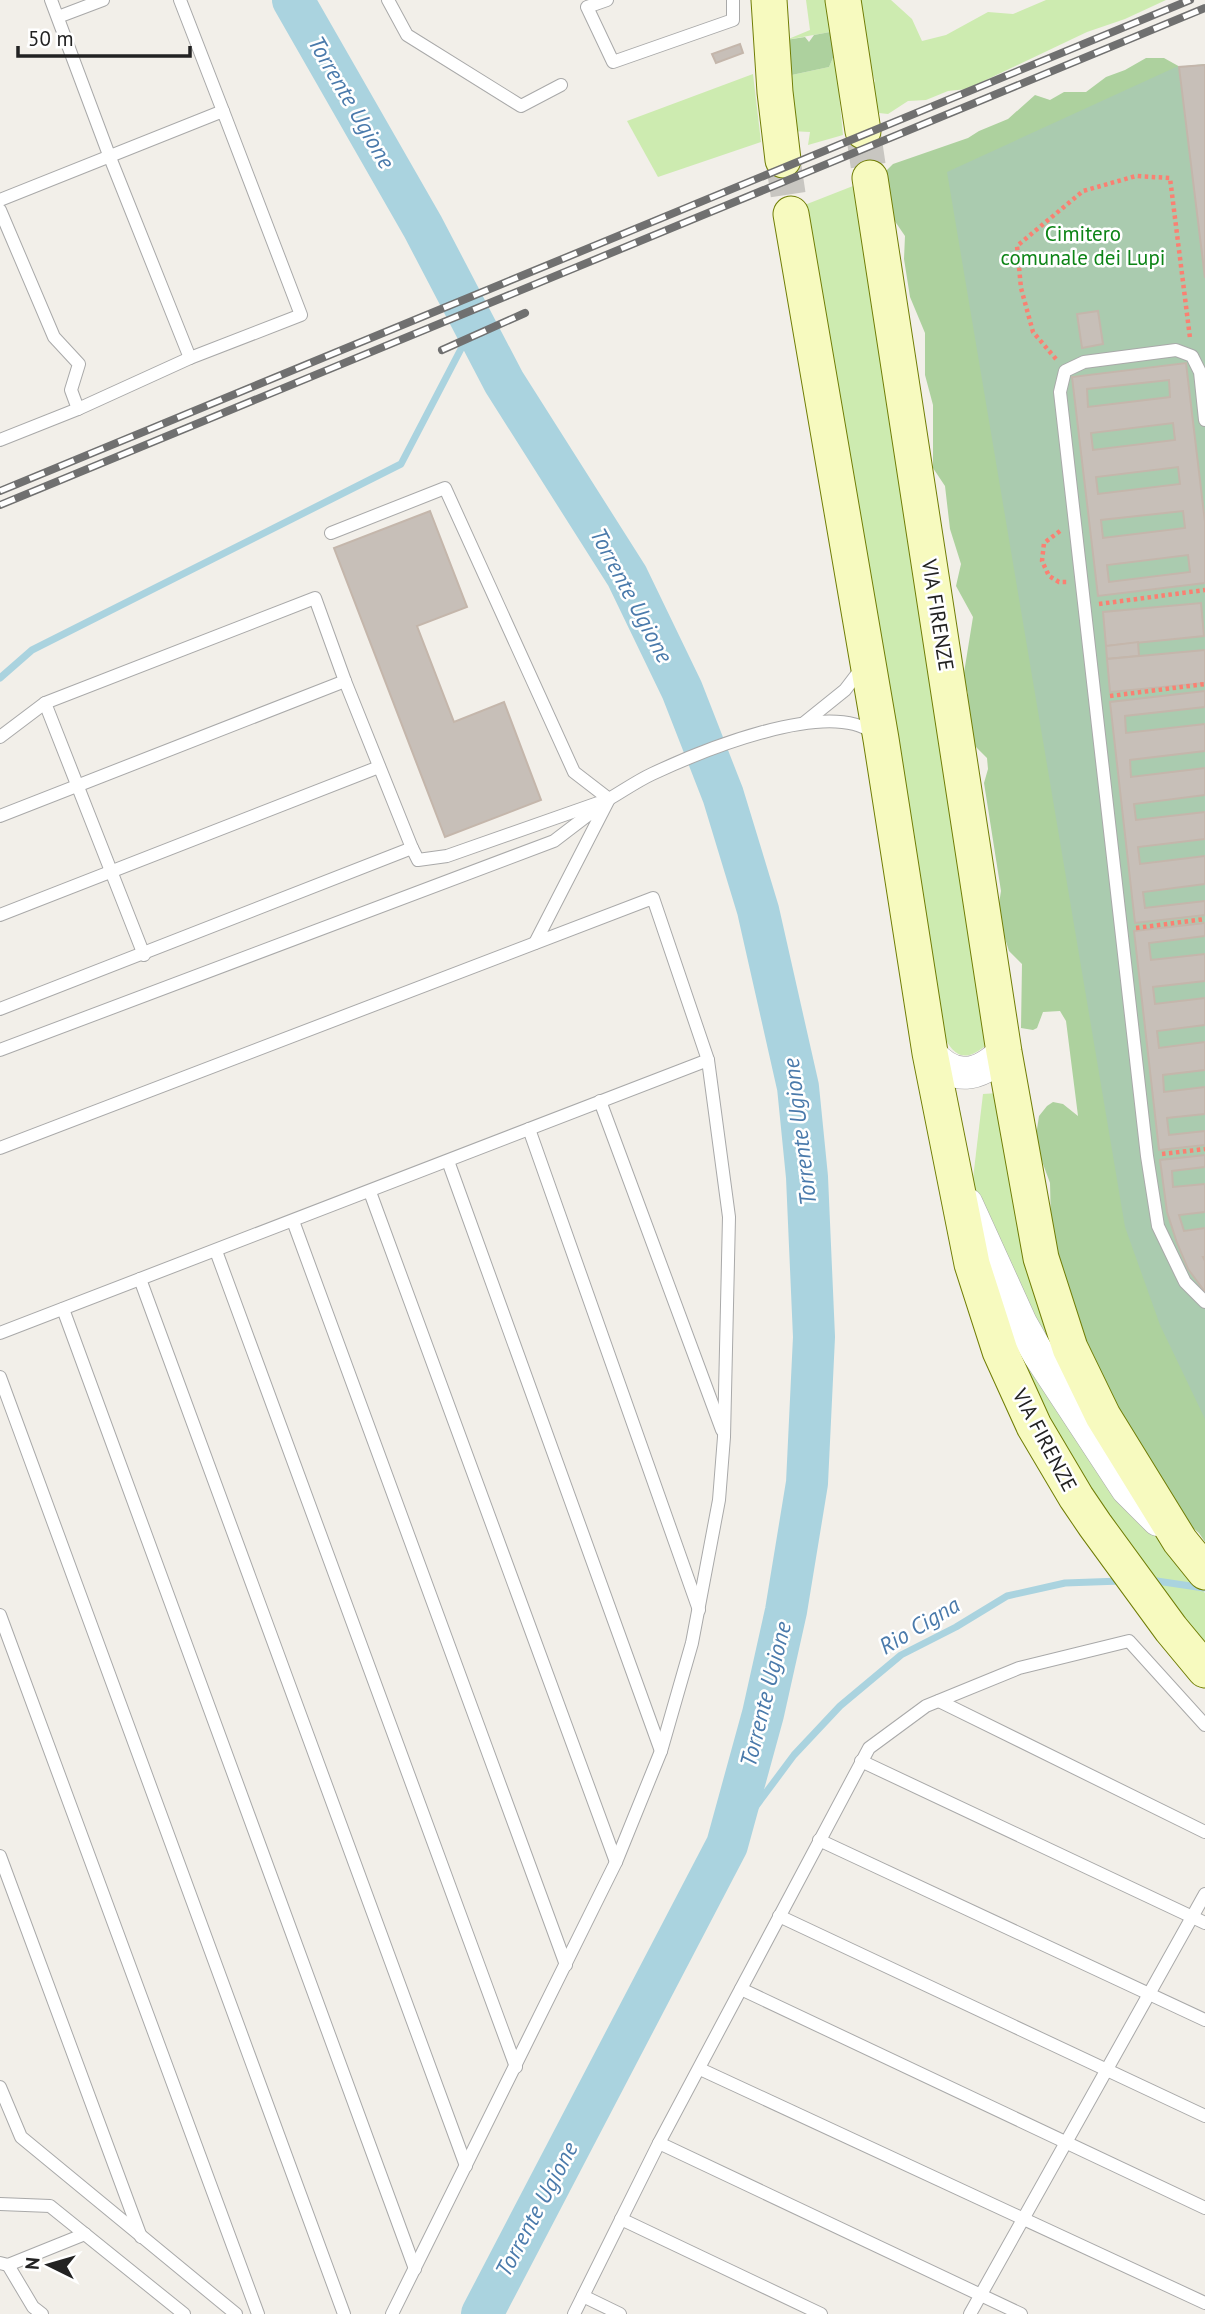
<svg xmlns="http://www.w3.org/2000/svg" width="1205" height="2314" font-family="'PT Sans',sans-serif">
<rect width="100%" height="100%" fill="#f2efe9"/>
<g fill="#cdebb0">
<polygon points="806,0 825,0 830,32 786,40 810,30"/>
<polygon points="858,0 891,0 912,19 922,41 946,35 988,12 1013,14 1046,0 1166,0 1125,19 1087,32 967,89 948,91 926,100 908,101 888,114 879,113 872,107 872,86 875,81 872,72 864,67 862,50 866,29 863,25"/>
<polygon points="835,53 843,135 808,145 810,132 790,131 787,76 829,67"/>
<polygon points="753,74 761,142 658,177 627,121"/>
<path d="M853,186L987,1031L984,1047C962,1064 953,1054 942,1033L802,206Z"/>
<polygon points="998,1093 1059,1365 972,1187 983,1094"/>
<polygon points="1009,1320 1149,1529 1205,1593 1205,1657 1038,1416"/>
</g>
<g fill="#add19e">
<polygon points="830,32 835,53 829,67 787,76 786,40 805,37 809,42 814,35"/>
<polygon points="1146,58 1164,58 1182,68 1205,279 1205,1542 1199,1533 1170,1508 1067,1320 1051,1223 1050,1183 1035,1142 1039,1116 1047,1106 1053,1102 1063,1104 1078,1116 1066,1021 1060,1011 1043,1012 1037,1028 1033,1030 1021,1028 1022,964 1009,951 1001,926 998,910 1001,891 984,783 988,769 987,758 976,747 971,737 966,714 968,693 963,679 973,617 956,586 961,564 950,529 945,486 933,468 933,405 925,375 925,333 910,297 904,259 905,236 892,217 885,172 893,164 968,138 979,131 1008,119 1035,95 1050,100 1064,92 1086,92 1106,77 1125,70"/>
</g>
<polygon fill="#aacbaf" points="1205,64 1205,1419 1160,1325 1125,1227 947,172 1176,67"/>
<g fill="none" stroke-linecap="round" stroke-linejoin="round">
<g stroke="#aad3df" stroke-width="7">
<polyline points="0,678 32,650 401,464 474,324"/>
<polyline points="1150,1580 1204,1588"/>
<polyline points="727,1845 794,1755 840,1706 901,1655 956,1627 1007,1596 1065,1583 1121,1581"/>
</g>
<polyline stroke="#aad3df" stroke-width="42" points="293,0 423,227 504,382 627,576 682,690 723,795 758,910 798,1087 807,1177 814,1337 807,1483 786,1611 763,1714 727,1845 482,2314"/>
</g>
<g fill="#c7bfb8" stroke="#c4b6ab" stroke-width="2" fill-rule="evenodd">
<polygon points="740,44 743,53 716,63 712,54"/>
<polygon points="1205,65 1205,278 1179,67"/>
<polygon points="1098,311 1103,344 1082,348 1077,314"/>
<path d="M1186,363L1205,522V583L1098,596L1072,377ZM1169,380L1170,397L1088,407L1087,389ZM1173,423L1175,440L1093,450L1091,433ZM1178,467L1180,484L1098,494L1096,477ZM1183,511L1185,528L1103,538L1101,520ZM1188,555L1190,572L1109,582L1107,565Z"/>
<polygon points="430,511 467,607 417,626 454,722 504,702 541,800 445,837 334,548"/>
<polygon points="1201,603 1204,636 1106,646 1103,612"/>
<polygon points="1138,642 1139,656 1107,659 1106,646"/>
<polygon points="1205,650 1205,683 1110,692 1107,659"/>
<polygon points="1205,691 1205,707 1125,716 1126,733 1205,724 1205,751 1130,760 1131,777 1205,768 1205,795 1134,804 1136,820 1205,812 1205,839 1138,847 1140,864 1205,856 1205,884 1143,892 1145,908 1205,901 1205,915 1135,923 1110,702"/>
<polygon points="1205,923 1205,936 1149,943 1151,960 1205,954 1205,981 1153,987 1155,1004 1205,998 1205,1025 1157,1031 1159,1048 1205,1042 1205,1070 1163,1075 1164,1092 1205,1087 1205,1114 1167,1118 1169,1135 1205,1131 1205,1145 1159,1150 1134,931"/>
<polygon points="1205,1155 1205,1167 1172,1171 1173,1187 1205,1184 1205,1212 1179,1215 1184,1231 1205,1228 1205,1257 1203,1257 1205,1261 1205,1292 1188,1269 1177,1243 1167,1212 1160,1160"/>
</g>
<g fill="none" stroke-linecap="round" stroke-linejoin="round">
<g stroke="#c8c6c1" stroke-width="35" stroke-dasharray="35 18" stroke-linecap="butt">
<polyline points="863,131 870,178"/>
<polyline points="783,160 791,214"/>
</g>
<g stroke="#a9a9a9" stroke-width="14">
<g id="service">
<polyline points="51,0 109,155 190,358"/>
<polyline points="180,0 223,111"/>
<polyline points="388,0 407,35 521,106 561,85"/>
<polyline points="607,0 587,7 613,62 733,20 733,0"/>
<polyline points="58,17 103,0"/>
<polyline points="0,200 223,111 301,315 190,358 78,409 71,390 79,364 54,337 0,210"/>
<polyline points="1205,420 1200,372 1192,356 1176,350 1084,362 1065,371 1060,392 1147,1156 1158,1226 1185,1282 1205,1302"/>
<polyline points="0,440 78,409"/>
<path d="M331,533L445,488L574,772L609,799C623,791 637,781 652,774C699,752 827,698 873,733"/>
<polyline points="45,703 144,955"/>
<polyline points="804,723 845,690 861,669"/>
<polyline points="0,737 45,703 315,598 345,681 412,848 0,1009"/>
<polyline points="0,816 345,681"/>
<polyline points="412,848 418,860 447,856 598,803"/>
<polyline points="0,915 379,767"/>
<polyline points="0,1050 554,841 609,799 535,943"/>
<polyline points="600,1101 722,1430"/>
<polyline points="529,1129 699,1610"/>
<polyline points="0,1148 653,898 708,1060 729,1217 724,1437 719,1500 692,1643 661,1751 616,1862 392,2314"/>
<polyline points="448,1161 661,1751"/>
<polyline points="370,1192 616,1862"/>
<polyline points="293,1221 566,1965"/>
<polyline points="216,1251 516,2067"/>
<polyline points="140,1279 466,2166"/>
<polyline points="63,1309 415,2269"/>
<polyline points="0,1333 708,1060"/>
<polyline points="0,1377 344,2314"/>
<polyline points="0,1615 258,2314"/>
<polyline points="939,1701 1205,1832"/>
<polyline points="861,1761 1205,1923"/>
<polyline points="819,1840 1205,2020"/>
<polyline points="0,1856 141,2237"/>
<polyline points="779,1916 1205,2116"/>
<polyline points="741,1989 1205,2208"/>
<polyline points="700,2069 1205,2303"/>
<polyline points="0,2087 21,2137 236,2314"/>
<polyline points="659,2143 1021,2314"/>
<polyline points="0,2204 50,2206 184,2314"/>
<polyline points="621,2219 821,2314"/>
<polyline points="0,2263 8,2265 85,2234"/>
<polyline points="8,2265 33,2307 42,2314"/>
<polyline points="583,2296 620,2314"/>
<polyline points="574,2314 659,2143 869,1748 926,1706 1019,1668 1129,1641 1205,1725"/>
<polyline points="970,2314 1205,1894"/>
</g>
</g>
<g stroke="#a9a9a9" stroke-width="33">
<g id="tertiary">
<path d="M930,1053C954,1082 979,1077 1004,1052"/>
<polyline points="967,1204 1021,1323 1039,1355 1127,1489 1158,1520"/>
</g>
</g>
<g stroke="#707d05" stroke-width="37">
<g id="secondary">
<polyline points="769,0 775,92 783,160"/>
<polyline points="843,0 863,131"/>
<polyline points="870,178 1004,1052 1041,1258 1070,1348 1103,1416 1180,1541 1205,1572"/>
<polyline points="791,214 881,739 930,1053 972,1264 1000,1351 1034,1426 1076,1497 1095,1525 1171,1629 1205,1670"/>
</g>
</g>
<g stroke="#fa8072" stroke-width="4.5" stroke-dasharray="3.5 3.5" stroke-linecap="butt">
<polyline points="1056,359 1033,332 1021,288 1017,246 1083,191 1136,176 1170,178 1190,338"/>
<polyline points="1060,531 1044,543 1042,561 1049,576 1059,582 1067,582"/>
<polyline points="1099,604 1205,590"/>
<polyline points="1110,696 1205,684"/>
<polyline points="1136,928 1205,919"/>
<polyline points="1162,1154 1205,1149"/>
</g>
<use href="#service" stroke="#fff" stroke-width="12"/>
<use href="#tertiary" stroke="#fff" stroke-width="32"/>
<use href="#secondary" stroke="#f7fabf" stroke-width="35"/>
<g stroke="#707070" stroke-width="8">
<g id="rail">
<polyline points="442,350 525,313"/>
<polyline points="0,491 1190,0"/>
<polyline points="0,505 1205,8"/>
</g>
</g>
<use href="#rail" stroke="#fff" stroke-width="5" stroke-dasharray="16" stroke-linecap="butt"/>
</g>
<g text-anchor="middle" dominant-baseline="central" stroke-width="5" stroke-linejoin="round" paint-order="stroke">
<g font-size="21" fill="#0c8416" stroke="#fff">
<text x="1083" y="233">Cimitero<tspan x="1083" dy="24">comunale dei Lupi</tspan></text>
</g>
<g font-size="21" fill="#222" stroke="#fff">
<text transform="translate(938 615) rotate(81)">VIA FIRENZE</text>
<text transform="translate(1045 1440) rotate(62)">VIA FIRENZE</text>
</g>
<g font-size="23" font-style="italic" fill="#4a7aab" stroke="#fff">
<text transform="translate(352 102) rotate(60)">Torrente Ugione</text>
<text transform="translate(632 595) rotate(62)">Torrente Ugione</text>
<text transform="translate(799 1132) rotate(-97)">Torrente Ugione</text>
<text transform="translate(919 1625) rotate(-31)">Rio Cigna</text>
<text transform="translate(765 1694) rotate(-76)">Torrente Ugione</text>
<text transform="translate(536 2209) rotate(-62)">Torrente Ugione</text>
</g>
</g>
<g transform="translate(49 2265) rotate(275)" stroke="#ffffff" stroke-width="5" paint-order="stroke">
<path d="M0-5L12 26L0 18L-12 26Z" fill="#222222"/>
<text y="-10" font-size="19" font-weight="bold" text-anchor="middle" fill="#222222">N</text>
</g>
<path d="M18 46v10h172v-10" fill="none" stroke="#222222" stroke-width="3.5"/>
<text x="28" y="46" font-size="21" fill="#222222" stroke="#ffffff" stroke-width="5" paint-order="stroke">50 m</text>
</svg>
